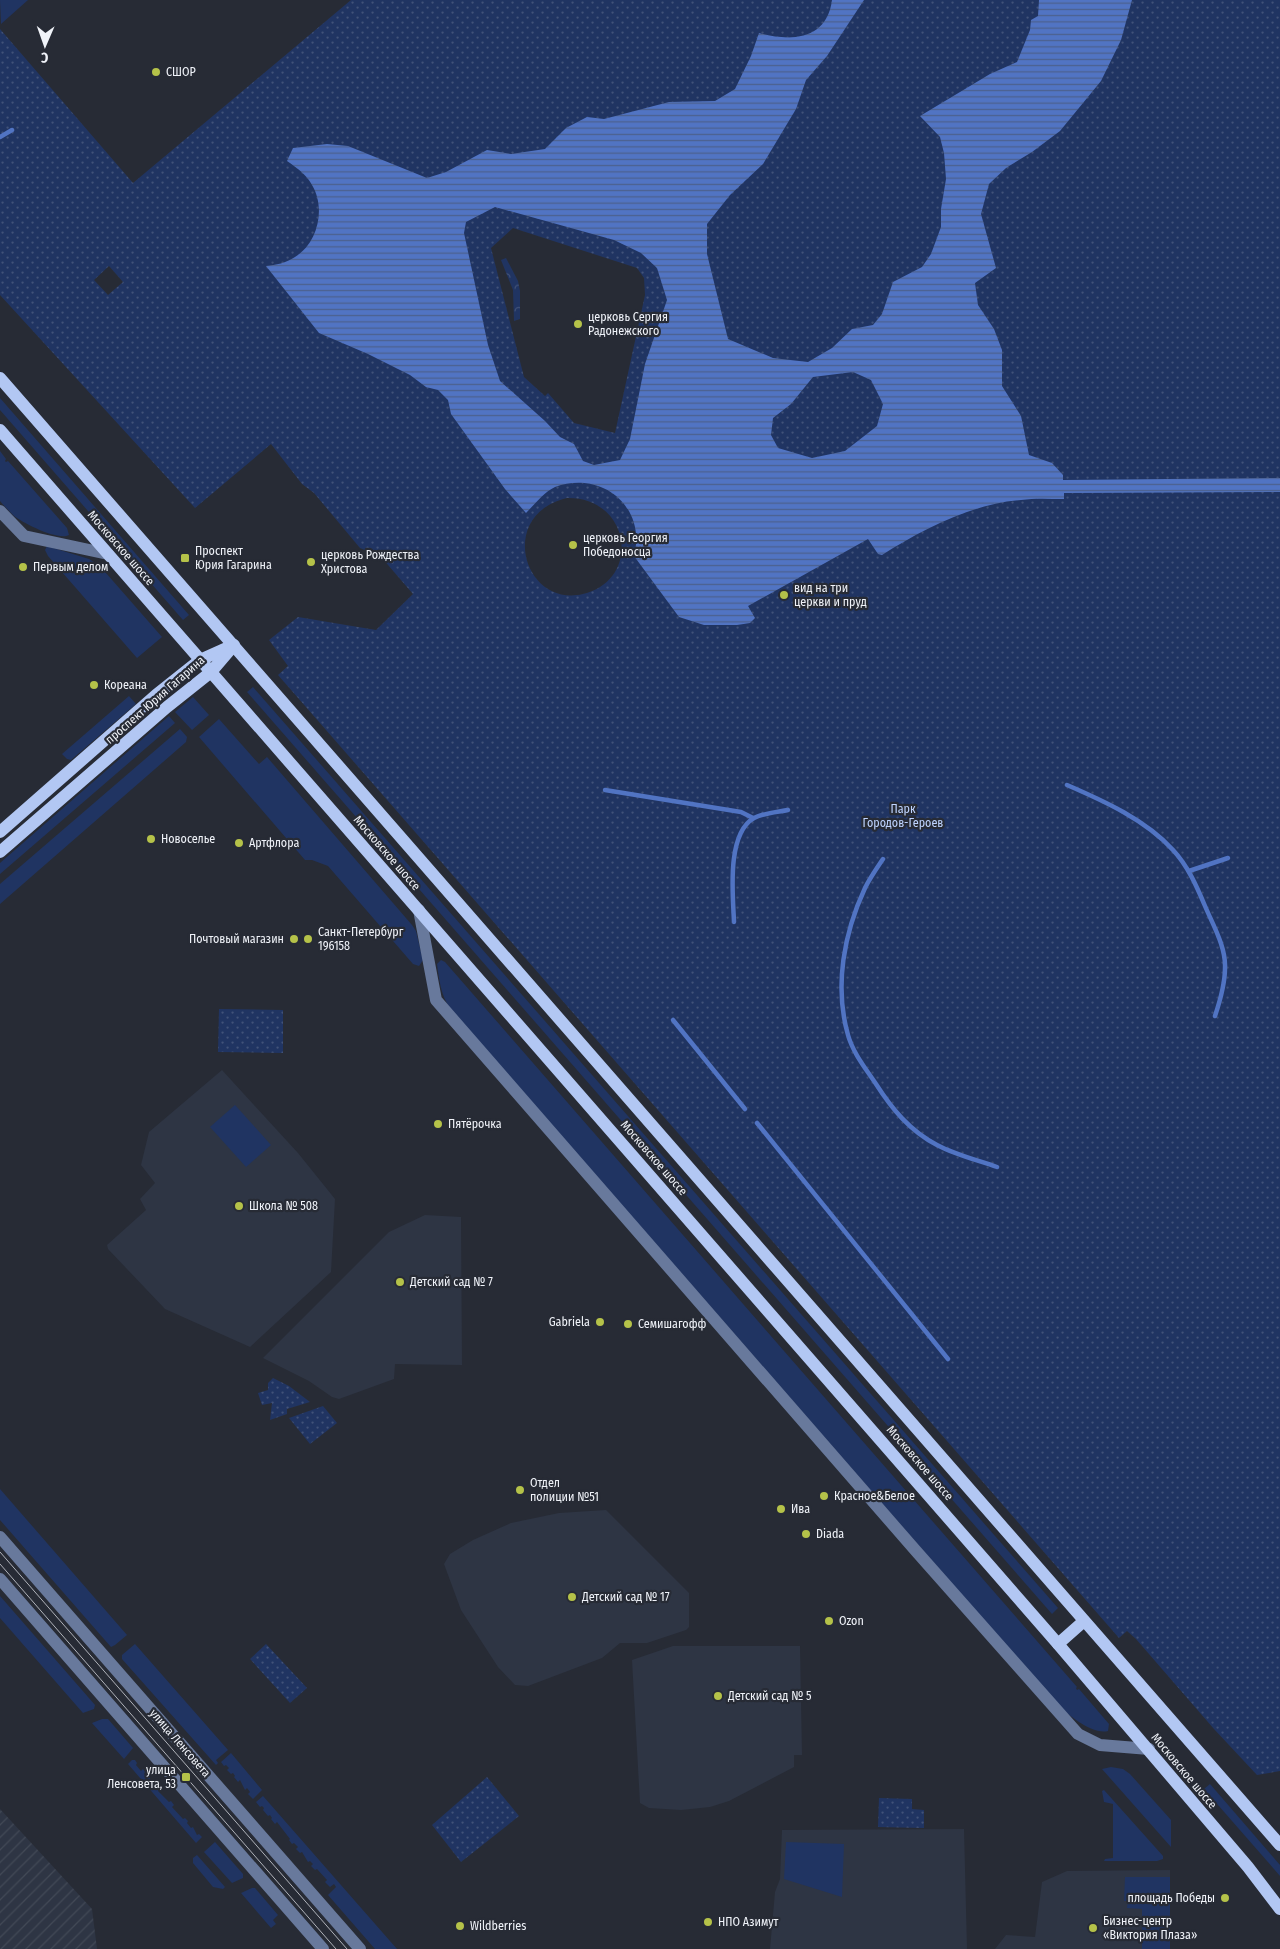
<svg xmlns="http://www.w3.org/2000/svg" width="1280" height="1949" font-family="'Fira Sans Condensed',sans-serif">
<defs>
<pattern id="industrial-furrows" width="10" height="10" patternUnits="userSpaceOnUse" patternTransform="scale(1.25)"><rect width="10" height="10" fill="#2e3544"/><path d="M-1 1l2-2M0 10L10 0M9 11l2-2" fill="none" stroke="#424956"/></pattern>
<pattern id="forest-crowns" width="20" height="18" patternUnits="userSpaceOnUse" patternTransform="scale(1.25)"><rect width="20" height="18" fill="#203462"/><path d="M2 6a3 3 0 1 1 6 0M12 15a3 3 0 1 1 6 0" fill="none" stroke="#415279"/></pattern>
<pattern id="park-dots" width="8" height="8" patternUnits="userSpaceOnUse" patternTransform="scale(1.25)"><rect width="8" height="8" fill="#203462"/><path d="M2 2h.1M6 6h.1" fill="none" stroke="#415279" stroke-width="1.8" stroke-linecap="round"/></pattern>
<pattern id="water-rules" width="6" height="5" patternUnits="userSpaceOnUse" patternTransform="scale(1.25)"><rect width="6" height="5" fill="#5174c3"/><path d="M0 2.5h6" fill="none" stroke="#4d618d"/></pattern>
</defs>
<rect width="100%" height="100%" fill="#272b35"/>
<g fill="#2e3544">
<polygon points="222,1070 298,1153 335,1199 331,1272 250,1347 165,1309 108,1249 107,1245 146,1210 140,1199 155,1183 141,1165 149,1132"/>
<polygon points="425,1215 461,1217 462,1365 395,1364 394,1379 339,1399 332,1397 309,1381 263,1358 389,1232"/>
<polygon points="606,1510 689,1593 689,1627 686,1630 647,1643 620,1643 602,1658 528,1686 515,1685 498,1667 461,1610 444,1564 450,1554 473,1540 511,1523 559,1513"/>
<polygon points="673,1646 800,1646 802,1755 794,1755 794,1767 729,1801 710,1807 681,1810 649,1808 640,1803 632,1660"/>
<polygon points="964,1829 967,1949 770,1949 775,1892 780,1879 782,1830"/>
<polygon points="1170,1870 1170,1949 995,1949 1006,1935 1035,1937 1042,1882 1067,1871"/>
</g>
<polygon fill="url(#industrial-furrows)" points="0,1809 92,1909 97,1949 0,1949"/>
<g fill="#203462">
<polygon points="0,0 28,0 1,24"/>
<polygon points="0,398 189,615 183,620 0,410"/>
<path d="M0,451L6,459L5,461L6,462L8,461L67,528L69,535C58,541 23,523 14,516C9,511 4,506 0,501Z"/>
<polygon points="47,546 89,559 99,565 162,637 137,658 48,556 45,550"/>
<polygon points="253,687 1058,1608 1052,1614 247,692"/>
<polygon points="129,696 136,704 71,760 67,759 62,754"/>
<polygon points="193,697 209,715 192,730 175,712"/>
<polygon points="169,716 175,723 0,874 0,863"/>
<polygon points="219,719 259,764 267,757 412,925 416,931 422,956 423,960 419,966 413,964 328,866 312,860 305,860 199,737"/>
<polygon points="180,729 187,737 186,742 0,904 0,884"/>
<path d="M441,960L445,962L1077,1687L1076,1688L1077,1690L1079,1689L1109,1724L1108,1731C1092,1735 1067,1714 1057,1704L450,1008C441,996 439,979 437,964Z"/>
<polygon points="235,1105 271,1145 246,1167 210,1127"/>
<polygon points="0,1489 127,1635 115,1645 111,1647 0,1520"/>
<polygon points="0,1596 95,1705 94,1709 83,1713 0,1618"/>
<polygon points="135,1644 228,1750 216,1760 218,1763 216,1765 122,1659 122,1655"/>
<polygon points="102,1719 108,1719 133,1748 124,1759 92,1723"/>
<polygon points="231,1753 262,1790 253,1799 248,1794 250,1792 247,1788 245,1790 240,1780 238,1782 234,1777 235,1776 233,1773 231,1774 227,1770 229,1768 226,1765 224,1766 221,1762"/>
<polygon points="132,1760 135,1760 137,1763 136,1765 141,1771 143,1769 145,1772 144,1774 147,1778 149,1777 156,1788 158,1787 161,1790 159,1792 169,1802 171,1801 174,1805 172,1807 183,1819 185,1818 188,1821 187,1823 191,1828 193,1827 197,1835 199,1834 202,1837 196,1843 128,1764"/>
<polygon points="1111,1767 1123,1769 1130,1774 1171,1820 1171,1847 1102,1769"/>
<polygon points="1210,1784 1280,1865 1280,1876 1204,1789"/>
<polygon points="1104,1790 1163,1856 1163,1859 1157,1861 1104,1861 1105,1859 1113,1858 1113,1804 1104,1802 1102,1791"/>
<polygon points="263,1796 397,1949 375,1949 328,1895 336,1887 334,1884 330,1887 325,1882 327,1880 317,1869 315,1870 311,1866 313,1864 310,1861 308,1862 302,1852 300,1853 296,1849 298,1847 294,1843 292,1844 289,1840 290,1839 277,1822 275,1824 271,1819 272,1818 270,1815 268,1816 263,1810 264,1808 262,1806 260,1807 256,1802"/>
<polygon points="215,1842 243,1874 243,1878 232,1883 204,1852"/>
<polygon points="786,1842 844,1844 842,1897 784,1879"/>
<polygon points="197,1855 225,1887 223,1889 213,1887 193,1863 193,1858"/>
<polygon points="1125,1877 1170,1877 1170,1949 1142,1949 1142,1909 1127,1908 1128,1901 1124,1901"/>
<polygon points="252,1888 255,1888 278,1915 273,1920 276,1924 271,1928 241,1893"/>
</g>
<polygon fill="url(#forest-crowns)" points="506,258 518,281 520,291 520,319 514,321 513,290 501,260"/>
<g fill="url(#park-dots)" fill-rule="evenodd">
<path d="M351,0H1280V1771L1257,1775L1214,1729L1136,1639L1127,1631L1119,1638L278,675L288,666L269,640L298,617L376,630L413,594L382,558L380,554H374L360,548L314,493L302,484L271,444L195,508L0,295V29L133,183ZM513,228L637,268L644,278L645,295L615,433L574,423L548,393L545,396L524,377L491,248ZM109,266L123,282L108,295L94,280ZM567,498C631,497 642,580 583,594C524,608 496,515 567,498Z"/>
<polygon points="219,1009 283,1010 283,1053 218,1052"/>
<polygon points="273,1378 289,1386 310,1402 287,1409 287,1414 270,1420 272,1403 262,1405 258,1393 268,1390 268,1383"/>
<polygon points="323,1406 337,1423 310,1444 289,1418"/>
<polygon points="266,1644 307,1688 290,1703 250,1659"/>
<polygon points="487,1777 519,1816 461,1862 432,1825"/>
<polygon points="879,1798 912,1799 912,1809 924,1810 924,1828 878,1827"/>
</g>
<path fill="url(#water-rules)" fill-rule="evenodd" d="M832,0H864L827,56L806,80L796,109L763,164L730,195L707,224V254L728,339L773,358L808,362L832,348L852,329L873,325L882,314L893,282L922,267L931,254L941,227V209L946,179L944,153L940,137L920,116L990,74L1017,62L1030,30L1031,20L1038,16L1039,0H1132L1121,40L1101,81L1060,131L1032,152L1006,168L989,184L981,214L996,268L975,283L978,305L994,329L1002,350V386L1021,416L1029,455L1052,463L1063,475V480L1280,478V492L1064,493V499C1049,499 1035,498 1021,500C974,503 921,530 882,555L878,554L868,539L748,606L755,618L750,623L737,625H704L679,617L634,556C647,507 602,470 555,487C544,492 535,504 526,513L505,489L451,414L448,400L438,390L426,387L410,375L368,354L319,333L266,266C276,265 286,263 295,257C318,243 326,208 312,185C306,174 297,168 287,161L293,148L327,144L348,146L427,178L446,172L487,150L511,154L545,149L566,128L587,117L604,119L669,102L715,101L735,89L751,56L759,33C791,42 827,40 832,0ZM495,207L614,240L641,253L657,268L667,300L645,364L630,439L620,460L594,465L583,461L574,444L560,437L545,421L500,381L488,345L464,233L466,222ZM853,372L871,380L883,404L877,426L845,451L812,458L778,448L771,435L773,418L791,404L813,377Z"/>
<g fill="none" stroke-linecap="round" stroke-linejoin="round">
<g stroke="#5174c3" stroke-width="4.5">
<polyline points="0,137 12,130"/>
<path d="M1067,785C1104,801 1146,820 1173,850C1188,866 1197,887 1205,906C1213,925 1226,947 1225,968C1225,985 1220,1001 1215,1016"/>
<polyline points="605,790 741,812 753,818"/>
<path d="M883,859C877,868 870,878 865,888C844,933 834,986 848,1035C853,1053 866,1069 876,1084C892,1109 910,1131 937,1145C956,1155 977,1160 997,1167"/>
<polyline points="1189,871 1228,858"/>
<path d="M734,922C733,896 726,834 754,818C763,813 778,812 788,810"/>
<polyline points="673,1020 745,1109"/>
<polyline points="757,1123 948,1359"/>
</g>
<g stroke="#68799c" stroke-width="12">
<polyline points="0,511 24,536 108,554"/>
<polyline points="419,910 436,1000 916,1551 1078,1734 1100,1745 1149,1749"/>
<polyline points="0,1537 360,1949"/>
<polyline points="0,1579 323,1949"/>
</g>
<g stroke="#b2c7f3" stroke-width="12">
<polyline points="0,378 1280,1845"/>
<polyline points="0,430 1058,1644 1248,1867 1280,1909"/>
<polyline points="0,832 156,695 200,660 229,647"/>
<polyline points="0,852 167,707 211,672 234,645"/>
<polyline points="1058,1644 1084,1621"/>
</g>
<g stroke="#b0b3ba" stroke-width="1">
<polyline points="0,1552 347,1949"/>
<polyline points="0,1564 336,1949"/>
</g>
</g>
<g fill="#b5c249" stroke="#272b35" stroke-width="2">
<circle cx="156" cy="72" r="5"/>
<circle cx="578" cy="324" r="5"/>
<circle cx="573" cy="545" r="5"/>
<rect x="180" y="553" width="10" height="10" rx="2.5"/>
<circle cx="311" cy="562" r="5"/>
<circle cx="23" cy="567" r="5"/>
<circle cx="784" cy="595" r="5"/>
<circle cx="94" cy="685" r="5"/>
<circle cx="151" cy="839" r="5"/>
<circle cx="239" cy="843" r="5"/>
<circle cx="294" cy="939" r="5"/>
<circle cx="308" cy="939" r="5"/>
<circle cx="438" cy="1124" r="5"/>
<circle cx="239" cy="1206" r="5"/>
<circle cx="400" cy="1282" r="5"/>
<circle cx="600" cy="1322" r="5"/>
<circle cx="628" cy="1324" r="5"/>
<circle cx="520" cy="1490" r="5"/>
<circle cx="824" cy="1496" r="5"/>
<circle cx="781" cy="1509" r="5"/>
<circle cx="806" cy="1534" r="5"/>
<circle cx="572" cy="1597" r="5"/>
<circle cx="829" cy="1621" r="5"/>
<circle cx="718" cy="1696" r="5"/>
<rect x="181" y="1772" width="10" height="10" rx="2.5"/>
<circle cx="1225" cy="1898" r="5"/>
<circle cx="708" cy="1922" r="5"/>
<circle cx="460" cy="1926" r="5"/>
<circle cx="1093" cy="1928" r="5"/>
</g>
<g text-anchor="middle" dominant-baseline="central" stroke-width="4.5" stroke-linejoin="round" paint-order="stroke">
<g font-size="12" fill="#f0f3f9" stroke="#272b35" text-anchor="start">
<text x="166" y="72">СШОР</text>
<text x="588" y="317">церковь Сергия<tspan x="588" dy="14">Радонежского</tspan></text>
<text x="583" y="538">церковь Георгия<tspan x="583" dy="14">Победоносца</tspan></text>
<text x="195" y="551">Проспект<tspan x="195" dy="14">Юрия Гагарина</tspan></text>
<text x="321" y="555">церковь Рождества<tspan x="321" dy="14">Христова</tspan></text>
<text x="33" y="567">Первым делом</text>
<text x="794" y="588">вид на три<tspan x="794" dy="14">церкви и пруд</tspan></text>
<text x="104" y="685">Кореана</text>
<text x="161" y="839">Новоселье</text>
<text x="249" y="843">Артфлора</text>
<text x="318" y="932">Санкт-Петербург<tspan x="318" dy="14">196158</tspan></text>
<text x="284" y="939" text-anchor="end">Почтовый магазин</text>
<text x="448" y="1124">Пятёрочка</text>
<text x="249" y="1206">Школа № 508</text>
<text x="410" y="1282">Детский сад № 7</text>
<text x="590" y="1322" text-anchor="end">Gabriela</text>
<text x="638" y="1324">Семишагофф</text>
<text x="530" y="1483">Отдел<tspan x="530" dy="14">полиции №51</tspan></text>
<text x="834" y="1496">Красное&amp;Белое</text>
<text x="791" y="1509">Ива</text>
<text x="816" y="1534">Diada</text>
<text x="582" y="1597">Детский сад № 17</text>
<text x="839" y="1621">Ozon</text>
<text x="728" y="1696">Детский сад № 5</text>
<text x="176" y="1770" text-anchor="end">улица<tspan x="176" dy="14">Ленсовета, 53</tspan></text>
<text x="1215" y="1898" text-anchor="end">площадь Победы</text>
<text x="1103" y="1921">Бизнес-центр<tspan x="1103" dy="14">«Виктория Плаза»</tspan></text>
<text x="718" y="1922">НПО Азимут</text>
<text x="470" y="1926">Wildberries</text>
</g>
<g font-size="12" fill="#f0f3f9" stroke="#272b35">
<text transform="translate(121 548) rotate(49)">Московское шоссе</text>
<text transform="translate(155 700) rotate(-41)">проспект Юрия Гагарина</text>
<text transform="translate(387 853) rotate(49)">Московское шоссе</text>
<text transform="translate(654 1158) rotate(49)">Московское шоссе</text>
<text transform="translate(920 1463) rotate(49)">Московское шоссе</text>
<text transform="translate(180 1743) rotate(49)">улица Ленсовета</text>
<text transform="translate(1184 1771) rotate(50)">Московское шоссе</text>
</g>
<g font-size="12" fill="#bfd4ff" stroke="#272b35">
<text x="903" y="809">Парк<tspan x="903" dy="14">Городов-Героев</tspan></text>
</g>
</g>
<g transform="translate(45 45) rotate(182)" stroke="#272b35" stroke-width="4" paint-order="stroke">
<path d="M0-4L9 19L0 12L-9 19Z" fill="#f0f3f9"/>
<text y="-8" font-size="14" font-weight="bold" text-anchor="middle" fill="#f0f3f9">С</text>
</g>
</svg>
